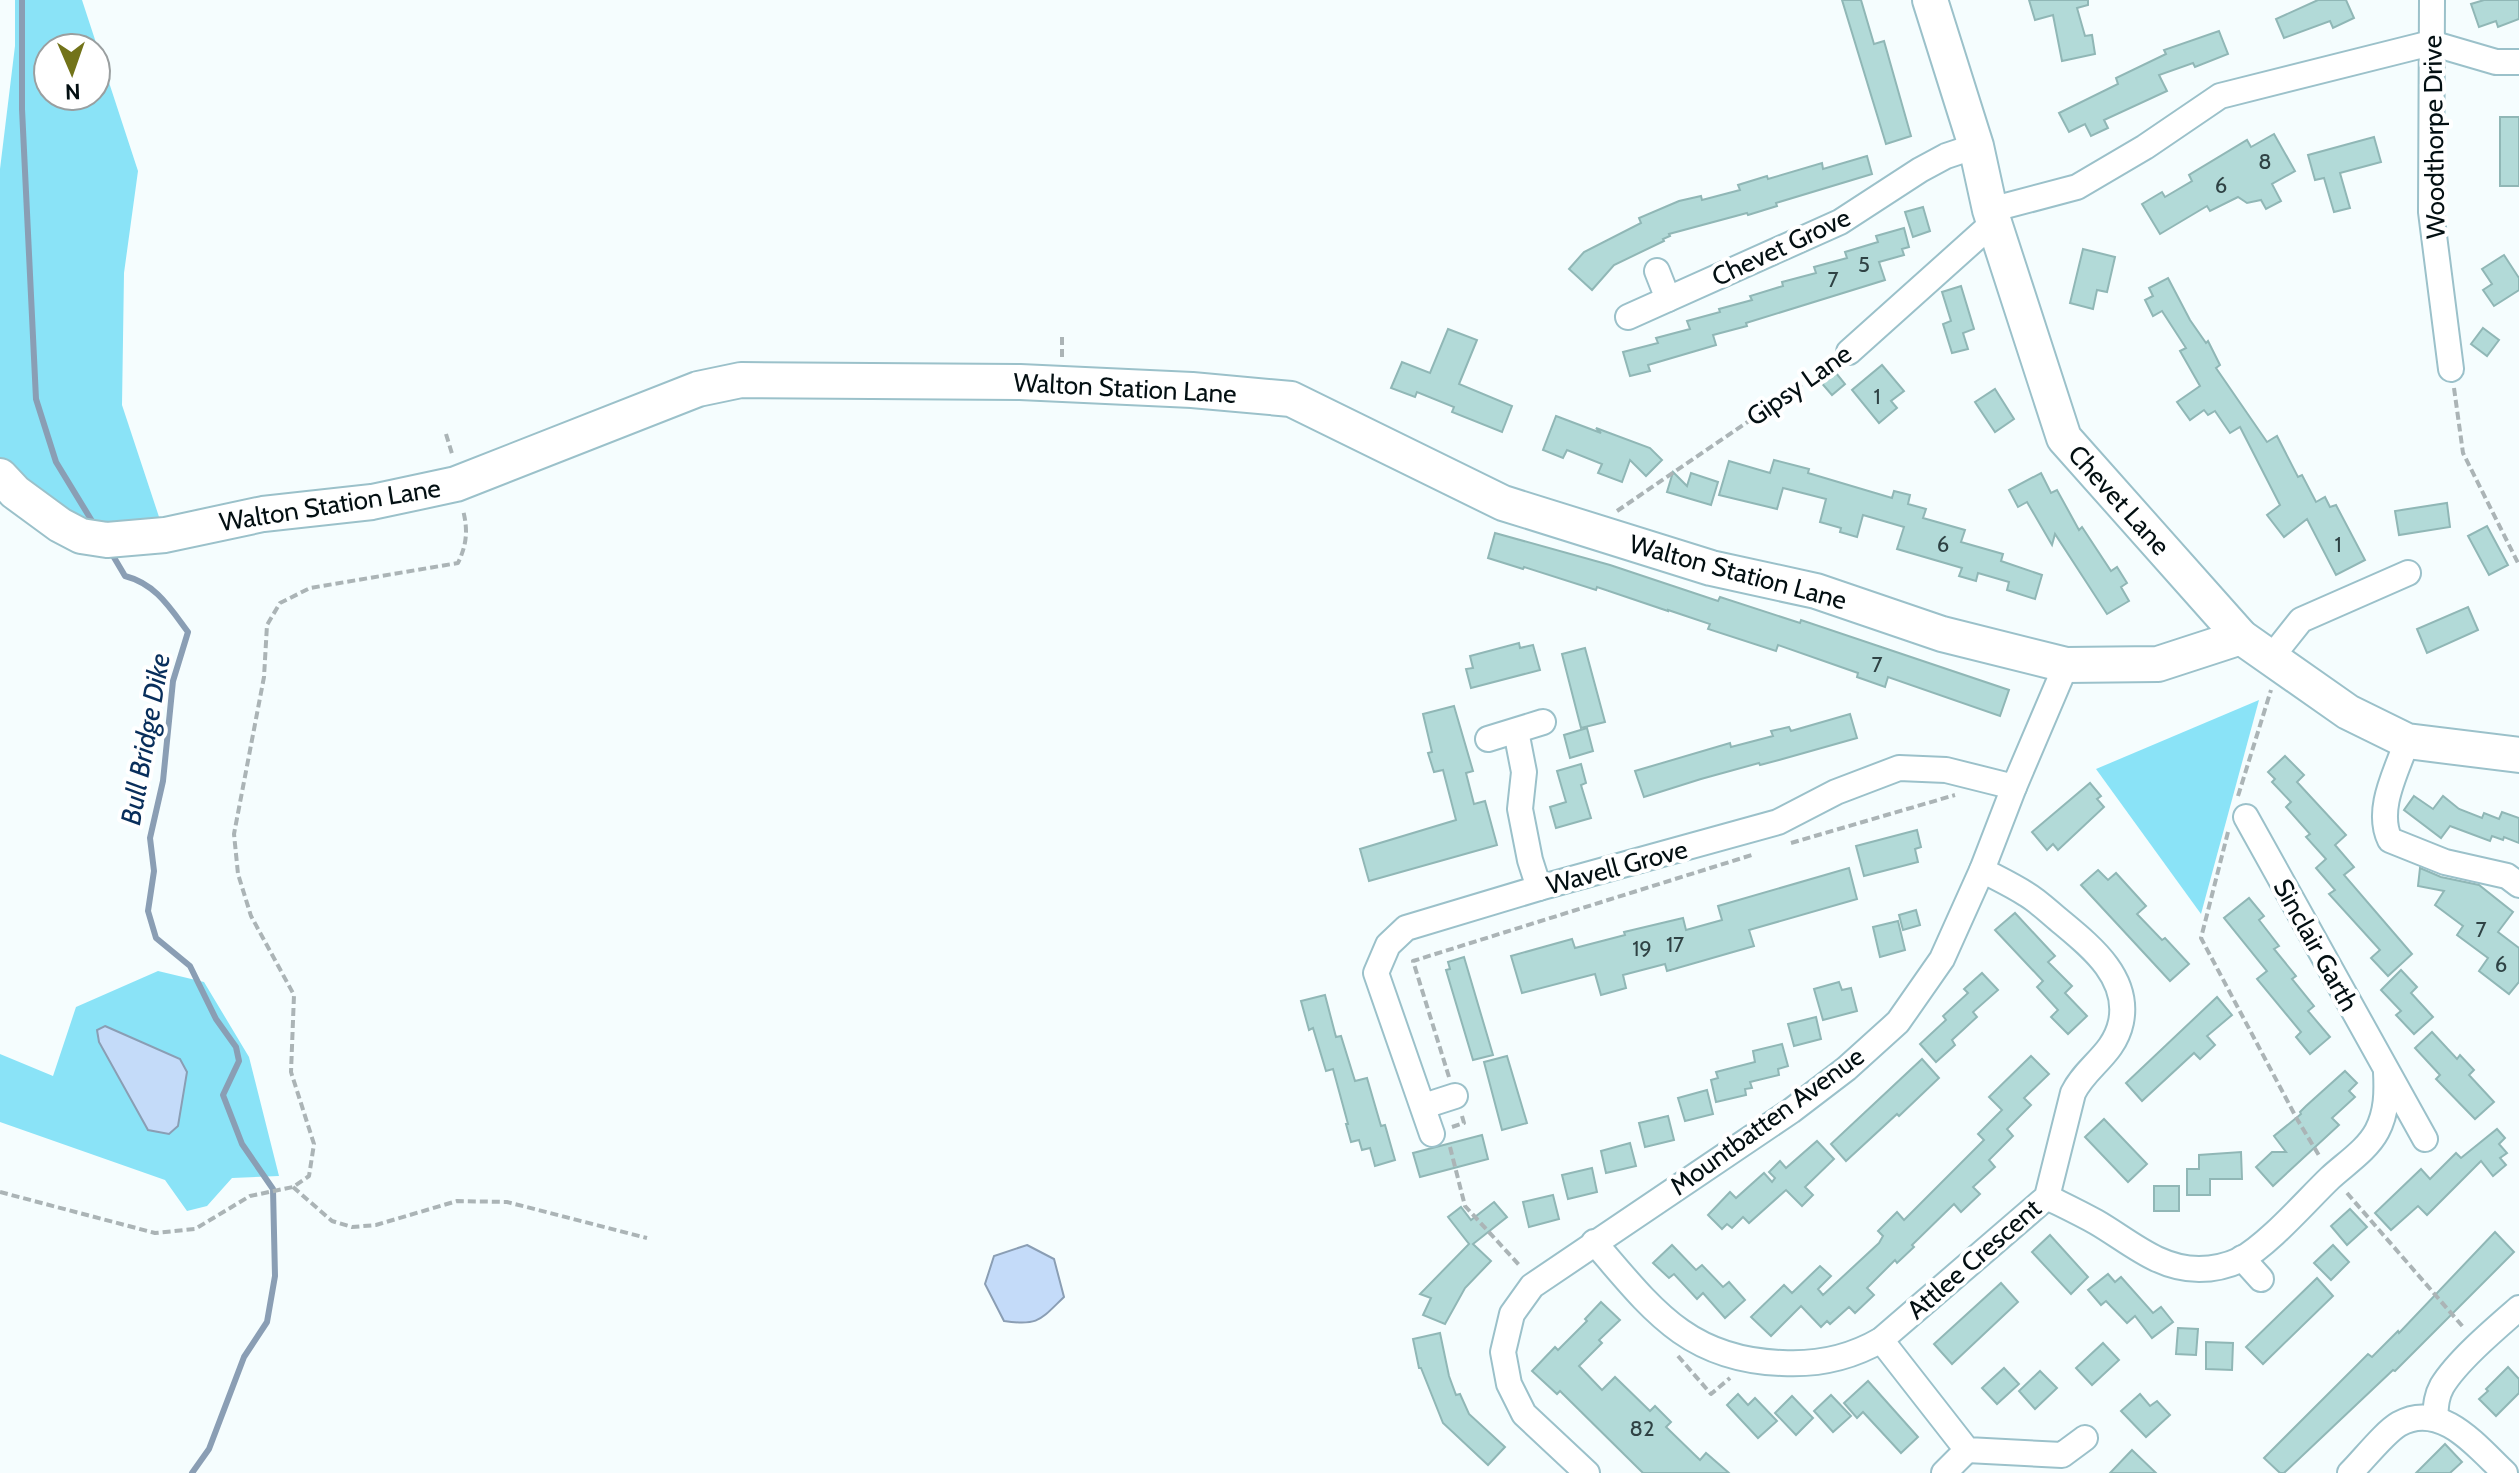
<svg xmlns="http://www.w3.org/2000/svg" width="2519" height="1473" font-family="Cabin,sans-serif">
<rect width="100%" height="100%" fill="#f5fdfe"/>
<g fill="#8ae3f7" fill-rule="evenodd">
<path d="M15,0H82L138,171L124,273L122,405L165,535L107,540L0,476V169L15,46ZM48,48H96V96H48Z"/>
<polygon points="2259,700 2201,914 2096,769"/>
<polygon points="158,971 204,982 249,1057 279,1176 232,1178 207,1206 187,1211 165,1180 0,1122 0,1054 53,1076 76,1007"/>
</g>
<g fill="#c4dbf9" stroke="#8a9eb4" stroke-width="2">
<polygon points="105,1026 180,1059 187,1072 178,1126 169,1134 148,1130 99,1042 97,1030"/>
<path d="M1027,1245L1054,1259L1064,1297C1040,1320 1039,1326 1004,1321L985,1284L994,1256Z"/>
</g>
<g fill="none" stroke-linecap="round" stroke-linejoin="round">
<g stroke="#8a9eb4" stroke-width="6">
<polyline points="22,0 22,109 36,399 56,462 95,526"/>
<path d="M109,549L125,576C156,584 170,608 188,632L173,681L163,781L150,838L154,871L148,911L156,938L190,966L216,1019L236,1047L239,1061L223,1095L242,1144L273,1189L275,1276L267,1322L244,1357L209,1449L192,1473"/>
</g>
</g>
<g fill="#b2dad8" stroke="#90b7b6" stroke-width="2">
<polygon points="1842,0 1861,0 1874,44 1884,41 1911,136 1886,144"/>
<polygon points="2029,0 2088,0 2088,5 2077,8 2085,36 2092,35 2095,54 2062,61 2053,15 2035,20"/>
<polygon points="2318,0 2346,0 2354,18 2333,28 2330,21 2284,38 2276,19"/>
<polygon points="2484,0 2519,0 2519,19 2498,27 2496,21 2479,27 2471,4"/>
<polygon points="2219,31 2228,54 2195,67 2193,63 2159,75 2167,91 2104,120 2108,128 2091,136 2085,124 2069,132 2059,113 2118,84 2116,78 2166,54 2164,50"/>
<rect x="2500" y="117" width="19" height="69"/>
<polygon points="2274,134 2295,171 2272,184 2281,201 2266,209 2261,200 2247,203 2238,197 2210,211 2207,206 2160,234 2142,204 2162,192 2165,197 2192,181 2189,175 2247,140 2251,147"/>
<polygon points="2374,137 2381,162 2340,173 2350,208 2334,212 2324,178 2315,180 2308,155"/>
<polygon points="1867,156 1872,174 1776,203 1777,206 1748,215 1747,213 1669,234 1670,236 1663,239 1664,241 1614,265 1592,290 1569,269 1584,252 1641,223 1639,218 1679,201 1701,196 1702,200 1740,190 1738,185 1767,176 1768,179 1822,163 1823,169"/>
<polygon points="1923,207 1930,231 1913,237 1905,212"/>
<polygon points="1904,228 1909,247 1902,249 1904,255 1879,262 1885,280 1746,323 1747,326 1713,335 1716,345 1648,365 1650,371 1630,376 1623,352 1658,343 1656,338 1690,329 1687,321 1720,312 1719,309 1752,300 1750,296 1783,286 1782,282 1816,273 1814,267 1847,258 1845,252 1878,242 1876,236"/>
<polygon points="2083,249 2115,257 2107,292 2097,290 2093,309 2070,303"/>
<polygon points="2504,255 2519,278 2519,290 2494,306 2483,290 2492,284 2482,269"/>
<polygon points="2168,278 2190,320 2206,343 2208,341 2220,365 2216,368 2267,442 2277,436 2298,477 2302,475 2316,502 2325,497 2330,507 2336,505 2365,560 2336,575 2307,519 2284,537 2267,515 2280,505 2240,427 2230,433 2215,411 2208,415 2204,410 2190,420 2177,402 2200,386 2180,351 2186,348 2162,311 2153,316 2145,300 2153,296 2149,288"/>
<polygon points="1961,286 1974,329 1963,333 1968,349 1952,353 1943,324 1951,321 1942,292"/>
<polygon points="2483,328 2499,340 2487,356 2471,344"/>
<polygon points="1448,329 1477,340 1459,384 1512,406 1502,432 1452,412 1454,407 1417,392 1415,397 1391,388 1402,362 1430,373"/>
<polygon points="1882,365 1904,391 1891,401 1897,408 1879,423 1852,390"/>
<polygon points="1832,368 1845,384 1832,395 1819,380"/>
<polygon points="1995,389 2014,419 1995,432 1975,402"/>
<polygon points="1556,416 1601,433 1596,428 1650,448 1662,460 1646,476 1630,460 1622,482 1598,473 1602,464 1567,450 1563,458 1543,450"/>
<polygon points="1774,460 1809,469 1808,473 1892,498 1894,491 1910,495 1908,504 1926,509 1923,518 1965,530 1961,542 2003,554 2001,561 2042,575 2035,599 2007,590 2009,582 1978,573 1976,581 1959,576 1962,568 1897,549 1904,527 1863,515 1857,537 1840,532 1841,528 1820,522 1826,499 1783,488 1777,509 1719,495 1729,461 1770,473"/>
<polygon points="1673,472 1687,486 1691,473 1718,482 1711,505 1667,492"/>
<polygon points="2041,473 2051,493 2057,490 2079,530 2082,527 2111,571 2117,567 2127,583 2121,587 2129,601 2107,614 2055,534 2052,545 2027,502 2018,507 2009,490"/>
<polygon points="2447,503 2450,527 2399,535 2395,511"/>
<polygon points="2487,526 2508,565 2489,575 2468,536"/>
<polygon points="1495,533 1610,565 1718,601 1720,597 1800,623 1801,620 2009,690 2000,716 1888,677 1885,687 1857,677 1858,673 1778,645 1776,651 1708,629 1710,624 1668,610 1668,611 1597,587 1596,590 1524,567 1523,569 1488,558"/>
<polygon points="2468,607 2478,630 2427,653 2417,629"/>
<polygon points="1519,643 1520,648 1533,645 1540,670 1471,688 1466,669 1473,668 1470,656"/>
<polygon points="1585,648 1605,722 1581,728 1562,654"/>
<polygon points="1454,706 1473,771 1466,773 1474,804 1485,801 1497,845 1369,881 1360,849 1456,820 1443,770 1434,772 1428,753 1432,752 1423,714"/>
<polygon points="1850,714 1857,738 1779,760 1760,765 1759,763 1701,779 1644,797 1635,771 1730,743 1731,747 1773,736 1771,731 1789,727 1791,731"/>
<polygon points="1587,728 1593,751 1570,758 1564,735"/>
<polygon points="2285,756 2304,775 2297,782 2346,835 2335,845 2354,867 2344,875 2412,954 2388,976 2371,958 2380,950 2329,894 2335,890 2316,868 2326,859 2306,837 2310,834 2286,807 2291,802 2272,782 2275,779 2268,772"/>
<polygon points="1581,764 1586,783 1581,785 1591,818 1556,828 1550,807 1566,802 1557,771"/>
<polygon points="2090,783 2101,796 2097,799 2104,807 2058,850 2053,844 2047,850 2032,832"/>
<polygon points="2414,796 2433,809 2443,796 2459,809 2482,818 2484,813 2499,819 2502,812 2519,818 2519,843 2504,837 2503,840 2492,836 2490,841 2450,826 2441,838 2404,810"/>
<polygon points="1917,830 1921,847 1915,849 1918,862 1864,876 1856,846"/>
<polygon points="1849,868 1857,899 1749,930 1754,946 1667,971 1665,964 1623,975 1626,988 1601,995 1595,974 1522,993 1511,956 1572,939 1575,948 1625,935 1624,932 1683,918 1686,930 1722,920 1718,906"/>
<polygon points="2420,868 2441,877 2479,885 2513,912 2498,932 2519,948 2519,982 2509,994 2479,971 2488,958 2457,935 2463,926 2435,905 2444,891 2418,886"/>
<polygon points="2098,870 2108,880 2116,873 2146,906 2137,914 2162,940 2165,938 2189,964 2170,981 2081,885"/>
<polygon points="2249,898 2264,916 2259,920 2279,946 2274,949 2296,976 2292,979 2314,1006 2308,1011 2330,1037 2310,1054 2296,1037 2301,1032 2257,979 2267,971 2224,918"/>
<polygon points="1916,910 1920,925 1903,930 1899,915"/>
<polygon points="2015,913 2055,956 2048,962 2072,986 2065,993 2087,1016 2068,1034 2051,1017 2058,1010 2037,987 2043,981 1995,930"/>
<polygon points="1898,921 1905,950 1880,957 1873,927"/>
<polygon points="1464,957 1493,1055 1473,1060 1446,970 1450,969 1448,962"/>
<polygon points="2401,970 2417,987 2411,993 2433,1017 2414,1034 2396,1015 2401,1011 2381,990"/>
<polygon points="1982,973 1998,990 1973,1012 1977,1017 1952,1040 1955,1045 1936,1062 1920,1044 1946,1020 1943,1016 1968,993 1964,989"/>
<polygon points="1839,982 1842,990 1851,988 1857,1011 1823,1020 1814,989"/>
<polygon points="1325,995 1336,1037 1341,1036 1355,1081 1367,1078 1381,1126 1385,1125 1395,1160 1375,1166 1370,1148 1362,1150 1359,1140 1351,1142 1346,1124 1348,1124 1333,1069 1326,1071 1313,1028 1309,1030 1301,1001"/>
<polygon points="2217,997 2232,1015 2207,1036 2215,1045 2200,1059 2194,1053 2142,1101 2126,1083"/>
<polygon points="1816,1017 1821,1039 1794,1046 1788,1024"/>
<polygon points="2432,1032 2457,1059 2460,1055 2474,1070 2469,1075 2494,1102 2475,1119 2436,1079 2440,1075 2415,1048"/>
<polygon points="1782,1044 1788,1066 1778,1069 1779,1075 1750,1082 1752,1088 1745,1089 1746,1095 1716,1102 1711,1080 1718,1078 1716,1072 1755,1062 1753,1051"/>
<polygon points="1507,1056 1527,1123 1502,1130 1484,1062"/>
<polygon points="2031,1056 2049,1074 2024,1098 2031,1105 2007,1129 2013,1136 1989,1160 1995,1167 1973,1187 1980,1194 1961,1212 1954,1204 1912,1245 1914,1247 1897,1263 1895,1260 1867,1288 1874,1295 1855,1313 1849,1307 1830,1324 1827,1321 1821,1327 1801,1306 1771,1336 1751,1317 1784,1285 1792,1293 1820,1266 1831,1276 1818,1289 1823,1295 1879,1243 1883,1236 1878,1231 1897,1212 1904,1220 1984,1140 1978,1134 2002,1110 1989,1097"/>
<polygon points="1922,1059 1939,1078 1899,1116 1897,1114 1846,1161 1831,1144"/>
<polygon points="2345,1071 2357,1083 2349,1091 2355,1097 2332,1118 2339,1125 2273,1186 2256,1167 2272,1152 2286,1152 2274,1136 2301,1114 2300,1112 2306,1106"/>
<polygon points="1707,1090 1713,1114 1685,1121 1678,1098"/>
<polygon points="1668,1116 1674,1140 1645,1147 1639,1123"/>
<polygon points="2104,1119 2147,1164 2128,1182 2085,1137"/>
<polygon points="2497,1129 2505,1138 2499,1144 2507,1153 2500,1158 2506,1165 2493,1176 2481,1161 2427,1215 2418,1206 2391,1230 2375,1213 2421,1169 2430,1179 2456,1153 2461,1158"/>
<polygon points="1482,1135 1488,1159 1420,1177 1413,1153"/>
<polygon points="1817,1141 1834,1159 1805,1187 1813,1195 1802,1206 1786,1190 1749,1223 1743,1217 1732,1228 1727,1224 1722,1229 1708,1215 1730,1192 1736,1198 1764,1173 1772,1182 1775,1178 1769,1172 1780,1161 1786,1168"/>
<polygon points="1630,1143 1636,1166 1606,1173 1601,1151"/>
<polygon points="2241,1152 2242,1179 2210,1179 2210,1195 2187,1195 2187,1169 2199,1169 2199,1155"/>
<polygon points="1592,1168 1597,1192 1568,1199 1562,1175"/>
<rect x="2154" y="1186" width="25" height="25"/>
<polygon points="1553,1195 1559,1219 1529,1227 1523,1202"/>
<polygon points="1494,1202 1507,1217 1473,1244 1491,1261 1465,1288 1445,1324 1423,1315 1431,1298 1420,1294 1469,1244 1448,1217 1461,1207 1471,1220"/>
<polygon points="2350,1209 2367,1227 2347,1245 2331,1226"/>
<polygon points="2495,1232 2514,1252 2395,1371 2393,1370 2284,1473 2280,1473 2264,1458 2368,1354 2372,1357 2398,1331 2399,1333"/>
<polygon points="2050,1235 2088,1277 2071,1294 2032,1252"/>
<polygon points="1672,1245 1696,1270 1702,1265 1723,1287 1729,1282 1745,1300 1725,1318 1703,1293 1697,1299 1674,1274 1669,1278 1653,1263"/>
<polygon points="2333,1245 2349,1262 2331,1280 2314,1263"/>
<polygon points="2108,1274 2115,1282 2121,1277 2153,1313 2161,1307 2173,1322 2152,1338 2135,1316 2127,1323 2106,1301 2101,1305 2088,1290"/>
<polygon points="2317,1278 2333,1296 2263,1364 2246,1347"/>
<polygon points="2001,1283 2018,1302 1952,1364 1934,1344"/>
<polygon points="1601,1302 1620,1320 1599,1340 1602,1343 1579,1366 1602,1390 1615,1377 1650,1411 1655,1406 1671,1422 1666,1427 1700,1460 1706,1453 1729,1473 1643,1473 1560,1391 1557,1394 1532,1371 1555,1347 1558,1350 1587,1321 1585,1319"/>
<polygon points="2178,1328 2198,1329 2196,1355 2176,1354"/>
<polygon points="1440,1333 1449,1376 1456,1395 1460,1394 1469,1414 1505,1447 1488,1465 1443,1423 1421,1368 1419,1368 1413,1339"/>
<polygon points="2206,1342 2233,1343 2232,1370 2206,1369"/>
<polygon points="2103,1343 2119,1360 2092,1385 2076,1368"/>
<polygon points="2508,1367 2519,1379 2519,1393 2496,1416 2479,1399 2488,1391 2486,1389"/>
<polygon points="2004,1368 2019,1384 1997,1404 1982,1388"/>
<polygon points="2040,1371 2057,1388 2035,1409 2019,1391"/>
<polygon points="1868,1381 1918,1437 1901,1453 1863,1412 1857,1418 1844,1403"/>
<polygon points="1738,1394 1748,1405 1755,1398 1777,1421 1758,1438 1727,1405"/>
<polygon points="2140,1394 2150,1406 2157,1401 2170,1415 2146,1437 2121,1411"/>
<polygon points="1831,1395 1851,1416 1833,1432 1814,1411"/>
<polygon points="1792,1396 1813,1418 1796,1435 1775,1413"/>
<polygon points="2445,1444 2462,1462 2450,1473 2416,1473"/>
<polygon points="2132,1450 2156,1473 2110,1473"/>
</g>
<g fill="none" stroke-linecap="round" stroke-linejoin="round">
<g stroke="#9bc1ca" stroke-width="28">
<g id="street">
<polyline points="2432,0 2431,212 2451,369"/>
<polyline points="1990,210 2077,187 2145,147 2220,96 2431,43 2496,62 2519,62"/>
<polyline points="1657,271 1668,299"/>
<polyline points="1628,317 1840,222 1920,170 1946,156 1976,146"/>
<polyline points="1849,352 1994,222"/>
<polyline points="2270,659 2301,620 2408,573"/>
<polyline points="1516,731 1524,772 1520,809 1530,860 1539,888"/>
<polyline points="1488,739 1543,722"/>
<path d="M2407,741C2397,771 2375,809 2390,840L2445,862L2507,876L2519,885"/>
<polyline points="2246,817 2425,1139"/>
<polyline points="1424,1106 1455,1096"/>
<polyline points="1432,1134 1376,973 1388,945 1406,928 1539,888 1778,822 1836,792 1899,768 1946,770 2014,787"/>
<path d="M2047,1197C2063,1205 2080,1213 2096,1222C2129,1241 2158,1269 2199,1269C2213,1269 2227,1266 2240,1260C2269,1244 2305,1202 2330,1178C2345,1164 2367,1150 2377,1131C2387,1112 2387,1092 2386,1072"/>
<path d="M1594,1242C1651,1308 1687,1360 1782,1363C1818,1365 1850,1358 1881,1340L2047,1197L2073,1093C2086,1066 2114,1055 2121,1022C2130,977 2090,946 2060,921C2049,912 2038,901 2026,894C2012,885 1997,878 1982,870"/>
<polyline points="2242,1258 2261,1279"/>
<polyline points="1881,1340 1967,1450 2062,1455 2085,1438"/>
<path d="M2435,1418C2436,1406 2436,1397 2442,1386C2457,1361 2496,1328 2519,1308"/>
<polyline points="1587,1473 1524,1414 1509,1384 1503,1352 1512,1314 1532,1286 1791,1111 1846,1069 1898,1022 1942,959 1982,870 2014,787 2066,665"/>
<polyline points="1944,1473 1967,1450"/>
<path d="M2350,1473C2363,1460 2385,1432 2399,1424C2441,1400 2478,1448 2505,1473"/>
</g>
</g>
<g stroke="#9bc1ca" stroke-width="38">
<g id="secondary">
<polyline points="1930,0 1976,146 1990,210 2064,438 2241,637 2348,712 2407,741 2519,755"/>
<polyline points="0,476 15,492 60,525 81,536 107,540 165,535 263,514 372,502 456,484 698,389 741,380 1020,382 1192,390 1291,399 1503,503 1711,568 1816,591 1942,634 2066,665 2158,664 2241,637"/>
</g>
</g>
<g stroke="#abb4b6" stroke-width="4" stroke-dasharray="8 4" stroke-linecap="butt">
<polyline points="1062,357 1062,335"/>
<polyline points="2454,388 2463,453 2519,565"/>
<polyline points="446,434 453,457"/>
<polyline points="1617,511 1831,365"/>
<polyline points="2238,796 2271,690"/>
<polyline points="2228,832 2201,938 2297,1119 2320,1157"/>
<polyline points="1791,843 1955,795"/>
<polyline points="1449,1077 1413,961 1755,854"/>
<polyline points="1452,1127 1464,1123 1462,1116"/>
<polyline points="1450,1147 1465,1206 1521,1267"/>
<polyline points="293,1187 332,1221 352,1227 376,1225 457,1201 507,1202 647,1238"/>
<path d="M0,1192L155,1233L195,1229L250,1196L293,1187L309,1176L314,1144L291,1072L294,995L251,916L238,874L234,834L264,677L267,625L280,603L310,588L458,563C467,544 468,530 463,510"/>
<polyline points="2347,1193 2464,1328"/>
<polyline points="1678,1356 1711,1394 1730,1378"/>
</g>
<use href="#street" stroke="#fff" stroke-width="24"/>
<use href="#secondary" stroke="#fff" stroke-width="34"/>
</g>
<g text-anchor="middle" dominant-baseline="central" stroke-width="8" stroke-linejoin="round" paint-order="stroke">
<g font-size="22" fill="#2f4244">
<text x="2265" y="161">8</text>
<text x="2221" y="185">6</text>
<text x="1864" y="264">5</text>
<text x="1833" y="279">7</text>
<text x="1877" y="396">1</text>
<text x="1943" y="544">6</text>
<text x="2338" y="544">1</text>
<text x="1877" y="664">7</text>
<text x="2481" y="929">7</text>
<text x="1675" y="944">17</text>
<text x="1642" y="948">19</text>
<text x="2501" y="964">6</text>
<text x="1642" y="1428">82</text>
</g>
<g font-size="26" fill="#030f12" stroke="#fff">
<text transform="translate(2434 137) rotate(-91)">Woodthorpe Drive</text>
<text transform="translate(1781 247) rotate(-25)">Chevet Grove</text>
<text transform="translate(1799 385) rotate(-35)">Gipsy Lane</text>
<text transform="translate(1125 388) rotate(3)">Walton Station Lane</text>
<text transform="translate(2119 500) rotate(48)">Chevet Lane</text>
<text transform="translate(330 505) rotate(-9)">Walton Station Lane</text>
<text transform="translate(1738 572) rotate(15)">Walton Station Lane</text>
<text transform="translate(1617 867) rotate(-15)">Wavell Grove</text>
<text transform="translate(2316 945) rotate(61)">Sinclair Garth</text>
<text transform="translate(1767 1121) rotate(-36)">Mountbatten Avenue</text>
<text transform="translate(1974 1259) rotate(-41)">Attlee Crescent</text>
</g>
<g font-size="28" font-style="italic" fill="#082e5b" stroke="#fff">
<text transform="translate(145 739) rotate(-80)">Bull Bridge Dike</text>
</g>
</g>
<g transform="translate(72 72) rotate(178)"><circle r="38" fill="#ffffff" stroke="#9a9fa0" stroke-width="2"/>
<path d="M0-6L14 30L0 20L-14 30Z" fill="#727319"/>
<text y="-12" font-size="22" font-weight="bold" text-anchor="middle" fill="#030f12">N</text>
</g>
</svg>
